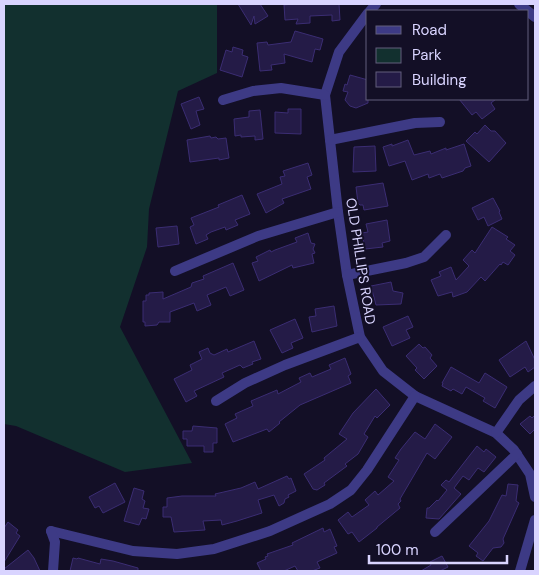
<svg xmlns="http://www.w3.org/2000/svg" width="539" height="575" font-family="'DM Sans',sans-serif">
<rect width="100%" height="100%" fill="#130f26"/>
<polygon fill="#12302f" points="4,4 217,4 217,73 178,91 149,209 147,247 120,327 192,463 125,472 16,426 4,424"/>
<g fill="#241b47" stroke="#3b2d73">
<polygon points="238,4 260,4 268,16 255,24 254,16 251,25"/>
<polygon points="293,4 339,4 340,20 332,21 332,15 310,16 310,23 296,24 298,19 285,20 284,5"/>
<polygon points="295,31 323,39 320,50 315,49 312,62 284,54 285,63 271,65 272,70 260,71 257,43 267,42 268,45 291,42"/>
<polygon points="233,47 243,50 242,55 248,57 242,77 220,70 226,50 232,52"/>
<polygon points="350,75 368,80 368,103 356,108 350,106 345,100 348,92 343,91 345,84 347,85"/>
<polygon points="199,97 204,109 196,111 200,125 191,129 181,104"/>
<polygon points="459,99 496,99 491,103 495,109 482,119 476,112 472,115"/>
<polygon points="288,109 301,109 301,134 275,133 275,112 288,113"/>
<polygon points="260,110 263,139 255,140 255,136 241,137 241,135 235,136 234,119 249,117 249,111"/>
<polygon points="485,125 491,131 495,131 506,143 489,162 466,141 475,132 477,134"/>
<polygon points="210,136 211,138 216,137 218,139 226,138 229,158 219,160 219,158 190,162 187,140"/>
<polygon points="408,140 414,155 430,151 431,154 446,148 446,150 464,144 471,166 465,168 463,171 442,178 440,174 429,178 428,174 412,180 405,161 389,166 383,147 392,144 392,146"/>
<polygon points="375,146 376,171 353,172 354,147"/>
<polygon points="308,163 312,175 307,177 311,189 282,199 284,203 266,213 257,194 282,184 280,177 285,176 283,171"/>
<polygon points="383,183 388,206 364,210 363,205 360,205 358,203 356,187"/>
<polygon points="242,195 250,214 235,220 238,225 226,230 225,227 211,232 206,235 208,239 196,244 190,227 194,225 191,218 219,207 218,205"/>
<polygon points="493,198 500,211 499,212 502,219 488,226 484,217 478,220 472,208"/>
<polygon points="387,220 390,241 382,243 383,247 365,249 362,233 368,232 366,224"/>
<polygon points="177,226 179,244 158,247 156,228"/>
<polygon points="492,227 508,237 506,239 515,245 510,251 515,255 508,265 503,262 501,265 500,264 485,281 481,277 467,292 453,297 452,292 438,296 431,280 441,276 439,272 451,267 456,280 469,266 463,260 472,250 475,253"/>
<polygon points="308,233 311,243 315,244 313,249 315,253 312,254 314,263 293,268 292,265 259,281 252,263 258,261 256,257 270,250 271,252 275,250 297,242 295,238"/>
<polygon points="233,263 244,290 230,296 226,287 207,295 211,305 197,311 194,303 170,312 170,322 159,322 157,325 145,326 145,322 143,322 143,301 146,301 146,295 149,295 149,293 163,292 163,299 191,287 192,283 204,279 203,276"/>
<polygon points="391,282 393,291 403,293 401,304 376,305 371,286"/>
<polygon points="334,306 337,326 312,332 309,317 316,316 315,309"/>
<polygon points="408,316 413,327 406,330 410,338 392,346 383,327"/>
<polygon points="295,319 303,338 291,343 293,348 282,353 270,330"/>
<polygon points="254,341 261,359 252,362 253,364 243,368 240,365 222,373 224,377 194,391 197,396 186,402 174,379 192,370 190,365 202,359 199,352 208,348 210,353 214,355 227,349 228,352"/>
<polygon points="526,341 535,360 535,367 528,372 525,367 510,377 499,360"/>
<polygon points="419,344 423,348 425,347 432,355 430,358 437,366 424,379 415,370 417,368 406,356"/>
<polygon points="345,358 351,374 348,376 351,383 300,405 279,422 280,423 269,432 267,429 233,442 225,424 237,418 235,414 253,406 251,401 277,390 278,394 301,382 299,378 310,373 312,377 331,369 329,365"/>
<polygon points="451,367 479,383 485,373 507,387 495,408 483,401 485,398 466,387 462,394 453,389 451,391 442,386 443,383 442,383"/>
<polygon points="376,389 390,405 377,418 375,416 364,434 368,437 358,454 345,464 347,466 324,483 325,485 317,490 313,489 304,474 325,460 324,458 347,439 339,434 353,413"/>
<polygon points="535,415 535,429 530,434 520,424 530,416 532,418"/>
<polygon points="435,424 452,437 435,459 427,453 400,499 401,501 398,504 400,508 377,527 377,528 359,542 352,532 348,534 338,520 348,512 352,517 369,505 365,500 375,491 378,495 394,481 388,477 399,460 395,458 401,449 415,432 425,439"/>
<polygon points="193,426 217,428 217,443 213,443 213,452 204,452 204,446 187,446 187,439 183,439 183,431 192,431"/>
<polygon points="477,446 484,452 486,449 496,457 484,472 478,468 469,480 463,476 454,488 461,494 439,519 426,518 427,508 429,508 437,500 438,501 447,490 441,485 446,480 449,482"/>
<polygon points="287,476 289,479 291,478 296,491 288,495 289,497 285,499 284,503 279,506 274,495 258,500 262,513 237,521 222,525 221,520 203,521 205,530 174,532 171,517 163,517 163,507 167,507 167,498 182,496 216,496 215,494 241,488 255,482 258,489"/>
<polygon points="115,483 125,502 103,513 99,506 95,508 89,497"/>
<polygon points="508,484 518,485 516,501 519,503 503,539 504,543 501,547 493,548 483,561 476,556 478,553 469,546 489,521 502,495 506,496"/>
<polygon points="134,488 144,491 142,499 145,501 143,508 149,509 146,519 142,518 139,525 124,521"/>
<polygon points="8,522 18,530 16,533 20,536 4,562 4,528"/>
<polygon points="323,528 324,532 330,529 337,546 334,547 337,553 317,562 320,568 312,571 298,571 295,566 284,571 261,571 257,563 266,559 265,557 268,556 267,554 293,545 292,543"/>
<polygon points="28,550 34,558 40,571 4,571 4,569"/>
<polygon points="442,556 448,567 440,571 421,571 431,565 430,562"/>
<polygon points="73,558 77,559 78,558 100,564 101,559 113,561 138,568 138,571 70,571"/>
</g>
<g fill="none" stroke-linecap="round" stroke-linejoin="round">
<g stroke="#3d3a85" stroke-width="10">
<polyline points="519,4 535,17"/>
<polyline points="370,11 376,4"/>
<polyline points="368,13 339,52 325,95 338,212 347,275 360,337 383,371 415,396 496,433 514,450 530,474 535,497"/>
<polyline points="223,100 253,91 281,88 325,95"/>
<polyline points="330,140 415,123 440,122"/>
<polyline points="175,271 258,236 338,212"/>
<polyline points="347,275 406,263 424,257 446,235"/>
<polyline points="216,401 245,383 285,365 360,337"/>
<polyline points="496,433 519,400 535,386"/>
<polyline points="51,531 133,551 177,554 214,549 270,531 330,504 351,490 367,470 415,396"/>
<polyline points="51,531 55,542 53,571"/>
<polyline points="435,532 517,454"/>
<polyline points="520,571 535,520"/>
</g>
</g>
<g text-anchor="middle" dominant-baseline="central" stroke-width="4" stroke-linejoin="round" paint-order="stroke">
<g font-size="14" fill="#d9d4ff" stroke="#130f26">
<text transform="translate(361 261) rotate(81)">OLD PHILLIPS ROAD</text>
</g>
</g>
<rect width="539" height="575" fill="none" stroke="#d9d4ff" stroke-width="10"/>
<rect x="366" y="10" width="162" height="90" fill="#130f26" stroke="#625e7d"/>
<rect x="376" y="26" width="25" height="8" fill="#3d3a85" stroke="#625e7d"/>
<text x="412" y="35" font-size="15" fill="#d9d4ff">Road</text>
<rect x="376" y="48" width="25" height="15" fill="#12302f" stroke="#625e7d"/>
<text x="412" y="60" font-size="15" fill="#d9d4ff">Park</text>
<rect x="376" y="72" width="25" height="15" fill="#241b47" stroke="#625e7d"/>
<text x="412" y="85" font-size="15" fill="#d9d4ff">Building</text>
<path d="M369 555v8h138v-8" fill="none" stroke="#d9d4ff" stroke-width="2.5"/>
<text x="376" y="555" font-size="15" fill="#d9d4ff" stroke="#130f26" stroke-width="4" paint-order="stroke">100 m</text>
</svg>
